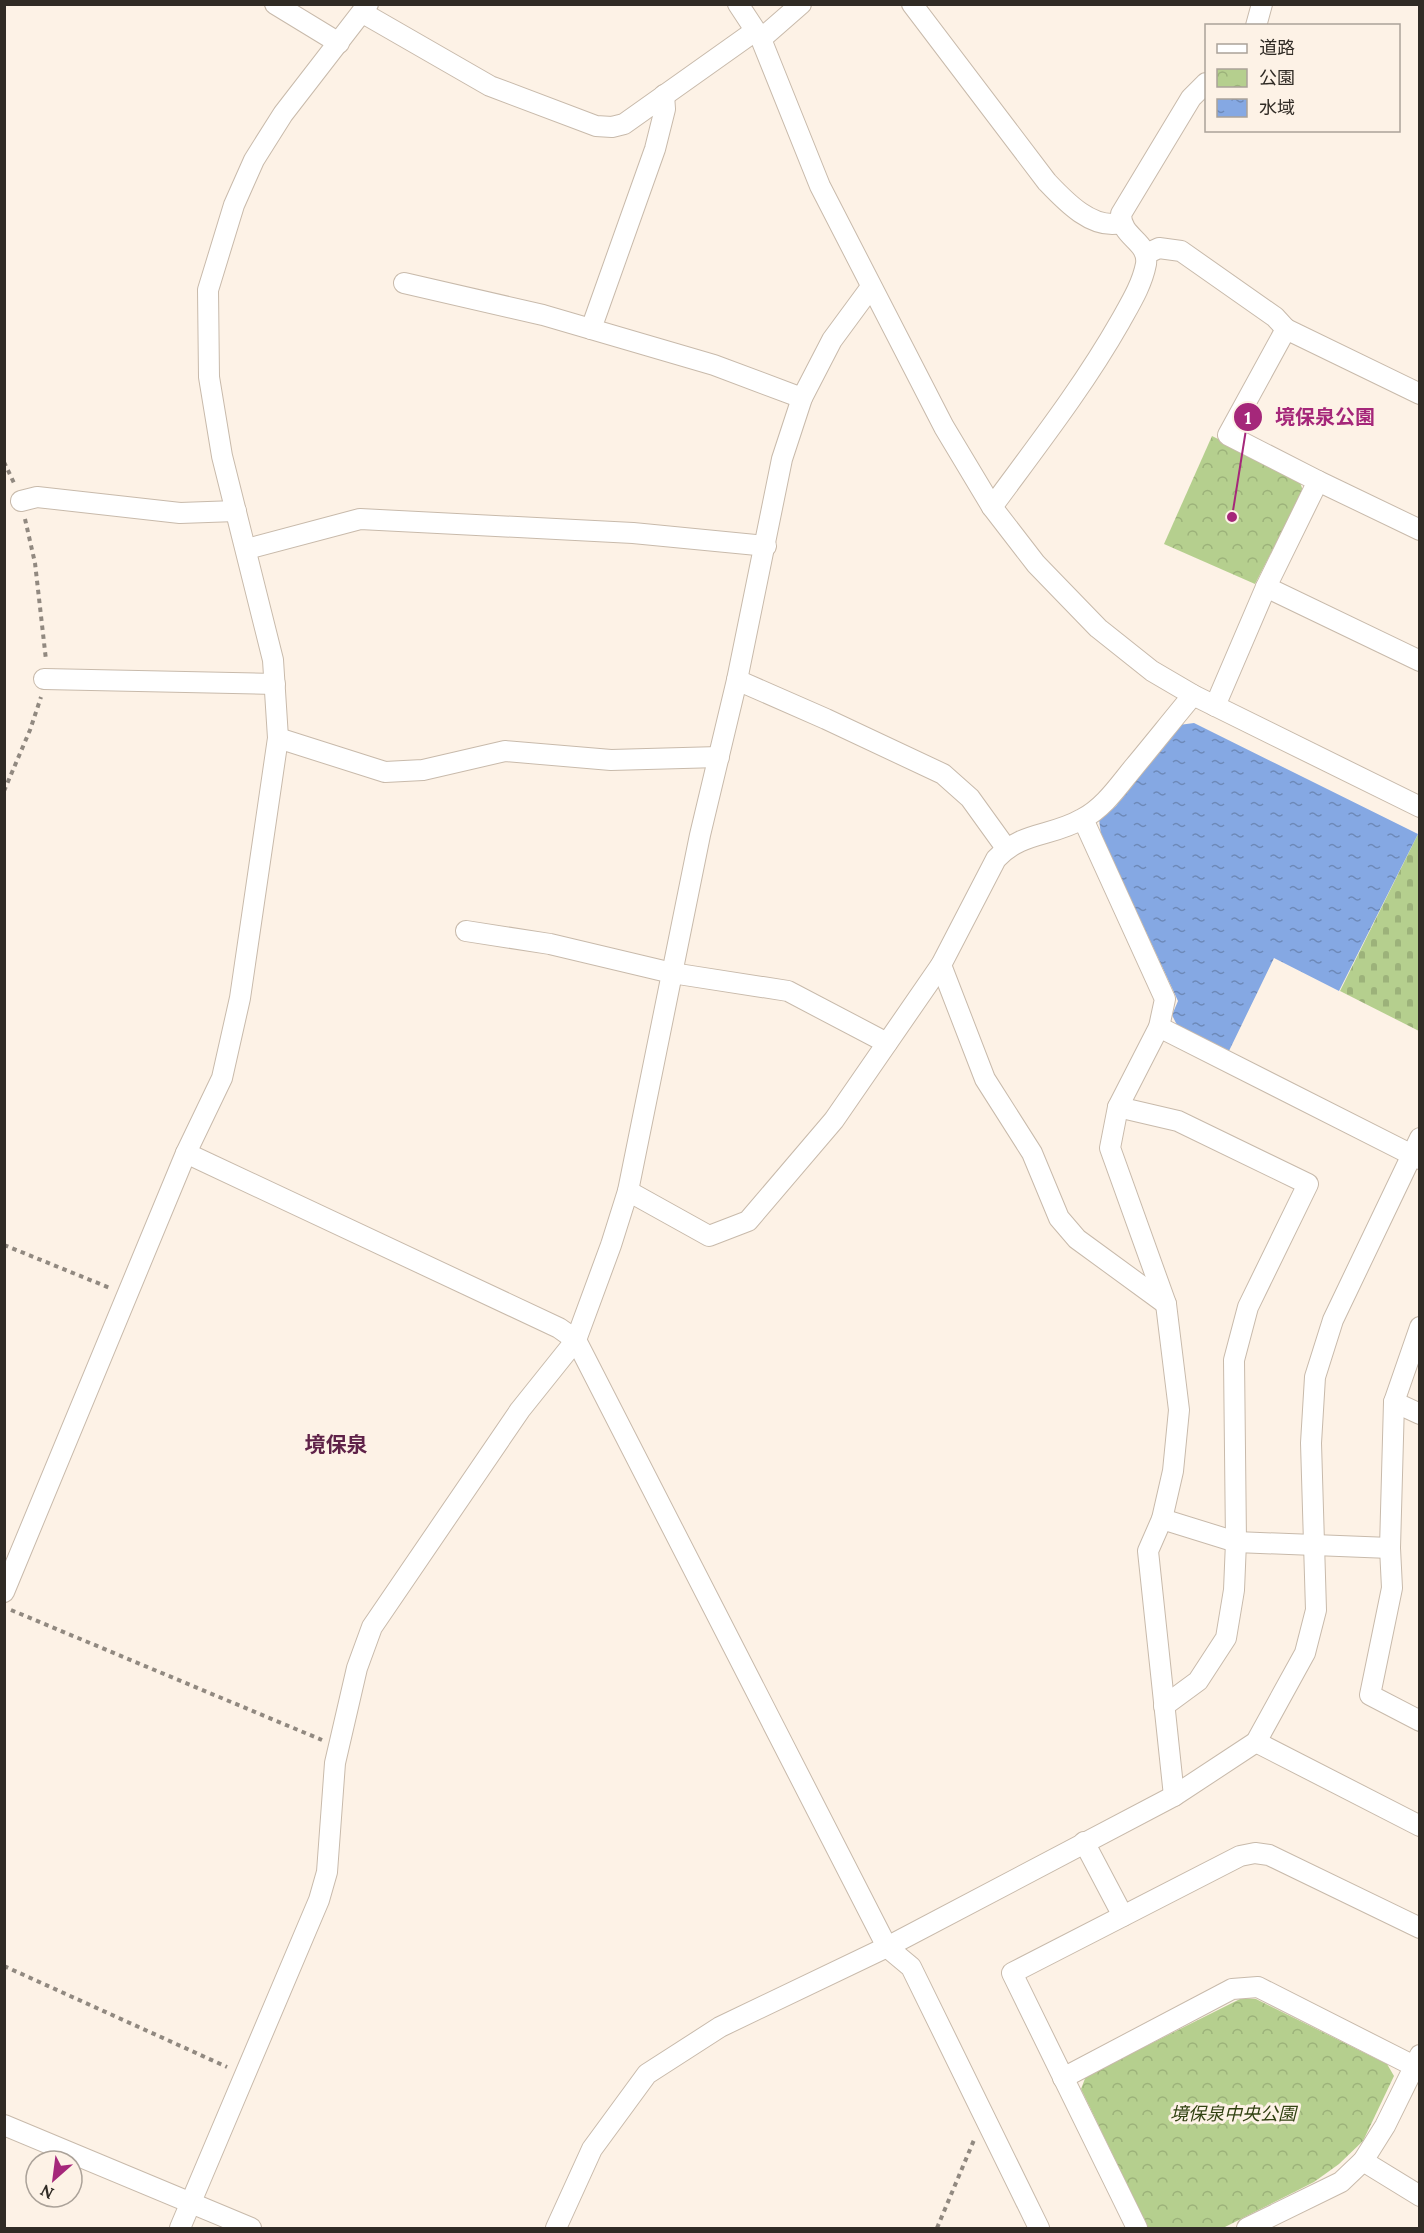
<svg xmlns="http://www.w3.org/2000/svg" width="1424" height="2233" font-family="Lora,'Noto Sans JP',serif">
<defs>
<pattern id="cemetery-stones" width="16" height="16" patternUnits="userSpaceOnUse" patternTransform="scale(1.5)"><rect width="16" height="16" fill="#b5cf8e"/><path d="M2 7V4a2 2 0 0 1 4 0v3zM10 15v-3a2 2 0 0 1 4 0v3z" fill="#9cb27a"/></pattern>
<pattern id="park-crowns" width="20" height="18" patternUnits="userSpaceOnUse" patternTransform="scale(1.5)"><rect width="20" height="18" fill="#b5cf8e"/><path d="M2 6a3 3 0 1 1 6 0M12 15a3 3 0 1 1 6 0" fill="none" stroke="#9cb27a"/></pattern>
<pattern id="water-ripples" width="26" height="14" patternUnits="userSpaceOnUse" patternTransform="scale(1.5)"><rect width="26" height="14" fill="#85a8e3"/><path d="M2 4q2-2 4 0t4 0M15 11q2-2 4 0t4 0" fill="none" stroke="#6d89b8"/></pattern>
</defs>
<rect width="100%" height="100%" fill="#fdf2e6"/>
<polygon fill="url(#cemetery-stones)" points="1418,834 1419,834 1419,1031 1340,991"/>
<g fill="url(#park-crowns)">
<polygon points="1212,436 1299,479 1303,491 1255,584 1164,544"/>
<polygon points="1242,1998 1256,1999 1387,2064 1394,2076 1363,2141 1339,2164 1314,2182 1223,2228 1148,2228 1081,2089 1086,2076"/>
</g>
<polygon fill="url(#water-ripples)" points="1194,723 1418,834 1339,991 1274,958 1228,1053 1178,1027 1172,1015 1178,1001 1101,835 1099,819 1116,806 1179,725"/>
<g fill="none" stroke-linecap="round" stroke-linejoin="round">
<g stroke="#c8baab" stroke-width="22">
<g id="minor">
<polyline points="275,4 339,43"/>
<polyline points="738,4 761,39 820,186 944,427 992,507 1036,564 1098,628 1152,671 1193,695 1420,807"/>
<path d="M912,4L1047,182C1065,201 1092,230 1121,223"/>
<polyline points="363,13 490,86 596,126 612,127 624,124 755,31"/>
<polyline points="1256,26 1262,4"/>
<polyline points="761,39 801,4"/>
<polyline points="1146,254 1159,248 1181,251 1275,317 1286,329"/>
<polyline points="404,283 543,315 714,365 802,398"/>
<polyline points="591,329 655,149 665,109 664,95"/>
<polyline points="1318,481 1420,530"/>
<polyline points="21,501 37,497 180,513 236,511"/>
<path d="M992,507C1036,447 1083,387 1120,322C1130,304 1142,285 1146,264C1149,241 1121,238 1121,214L1191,98L1206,83"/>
<polyline points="247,549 360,519 633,533 766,546"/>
<polyline points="1266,587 1420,661"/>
<polyline points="44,679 275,684"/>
<polyline points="737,680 826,719 943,774 970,798 1006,848"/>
<polyline points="1215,706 1266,587 1318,481 1228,435 1286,329 1420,394"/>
<polyline points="278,738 385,772 423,770 505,751 611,760 719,757"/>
<polyline points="1083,819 1165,999 1159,1027 1118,1107 1110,1148 1166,1304 1179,1410 1173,1471 1162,1519 1148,1551 1174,1796"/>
<polyline points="466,931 550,944 672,973 788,991 887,1043"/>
<polyline points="941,965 985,1079 1032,1153 1059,1218 1077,1239 1166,1304"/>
<polyline points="1159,1027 1420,1159"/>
<polyline points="1118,1107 1178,1121 1308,1184 1248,1307 1234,1360 1236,1542 1234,1590 1226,1638 1198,1681 1164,1706"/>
<polyline points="186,1153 559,1328 576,1340 887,1947 911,1967 1039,2228"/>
<path d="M628,1191L709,1236L748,1221L834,1120L941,965L996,859C1022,831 1051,837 1082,819C1104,808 1119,785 1134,767C1154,743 1173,719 1193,695"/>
<polyline points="1420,1327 1394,1402 1390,1548 1392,1588 1370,1695 1420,1721"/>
<polyline points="1394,1402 1420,1414"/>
<polyline points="1162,1519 1236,1542 1390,1548"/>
<polyline points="4,1592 186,1153 222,1078 240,998 278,738 273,660 222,456 209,377 208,290 234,205 254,160 283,114 368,4"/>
<polyline points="1256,1742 1420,1826"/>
<polyline points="1084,1842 1123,1916"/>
<polyline points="1063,2078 1232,1989 1258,1987 1414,2066"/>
<polyline points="4,2125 251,2228"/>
<polyline points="1363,2161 1420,2196"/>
<polyline points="180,2228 319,1900 327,1872 335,1763 357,1668 372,1627 520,1410 576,1340 611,1245 628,1191 700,835 737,680 782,459 802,398 832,340 871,287"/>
<polyline points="556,2228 592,2149 647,2074 720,2027 887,1947 1174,1796 1256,1742 1305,1653 1316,1610 1311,1443 1315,1377 1333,1320 1420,1138"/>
<polyline points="1137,2228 1012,1973 1240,1856 1255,1853 1269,1855 1420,1928"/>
<polyline points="1247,2228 1341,2182 1363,2161 1385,2126 1420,2055"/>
</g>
</g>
<g stroke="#918980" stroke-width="4" stroke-dasharray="4.5 4.5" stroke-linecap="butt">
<polyline points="4,462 14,483"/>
<polyline points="25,519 35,563 46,660"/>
<polyline points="4,791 30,730 41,697"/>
<polyline points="4,1245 110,1288"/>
<polyline points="11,1610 322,1740"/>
<polyline points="4,1966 227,2067"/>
<polyline points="937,2228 974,2140"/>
</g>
<use href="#minor" stroke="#fff" stroke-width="20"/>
</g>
<g text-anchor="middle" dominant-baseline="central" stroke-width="6" stroke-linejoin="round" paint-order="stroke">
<g font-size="18" font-style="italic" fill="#314111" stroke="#fdf2e6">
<text x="1233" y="2113">境保泉中央公園</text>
</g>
<g font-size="21" font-weight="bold" fill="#5f2248" stroke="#fdf2e6">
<text x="336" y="1444">境保泉</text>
</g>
</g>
<path fill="none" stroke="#a5277a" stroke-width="2" d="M1232 517L1248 417"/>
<g fill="#a5277a" stroke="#fdf2e6" stroke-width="2">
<circle cx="1232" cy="517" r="6"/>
<circle cx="1248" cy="417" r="15"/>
</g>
<g font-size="18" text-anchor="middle" font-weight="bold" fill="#fff">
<text x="1248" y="424">1</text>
</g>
<g font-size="20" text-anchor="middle" font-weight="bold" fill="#a5277a" stroke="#fdf2e6" stroke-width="6" stroke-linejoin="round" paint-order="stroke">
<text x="1325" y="424">境保泉公園</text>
</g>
<rect width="1424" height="2233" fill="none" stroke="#302b25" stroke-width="12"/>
<rect x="1205" y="24" width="195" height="108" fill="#fdf2e6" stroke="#aba299" stroke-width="1.5"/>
<rect x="1217" y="44" width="30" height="9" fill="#ffffff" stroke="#aba299" stroke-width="1.5"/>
<text x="1259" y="54" font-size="18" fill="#302b25">道路</text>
<rect x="1217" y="69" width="30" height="18" fill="url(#park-crowns)" stroke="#aba299" stroke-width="1.5"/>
<text x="1259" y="84" font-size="18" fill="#302b25">公園</text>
<rect x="1217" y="99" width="30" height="18" fill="url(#water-ripples)" stroke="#aba299" stroke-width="1.5"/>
<text x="1259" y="114" font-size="18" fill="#302b25">水域</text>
<g transform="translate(54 2179) rotate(208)"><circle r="28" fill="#fdf2e6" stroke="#aba299" stroke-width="1.5"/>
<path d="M0-4.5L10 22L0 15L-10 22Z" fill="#a5277a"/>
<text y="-9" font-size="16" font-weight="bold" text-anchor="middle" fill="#302b25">N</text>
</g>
</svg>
